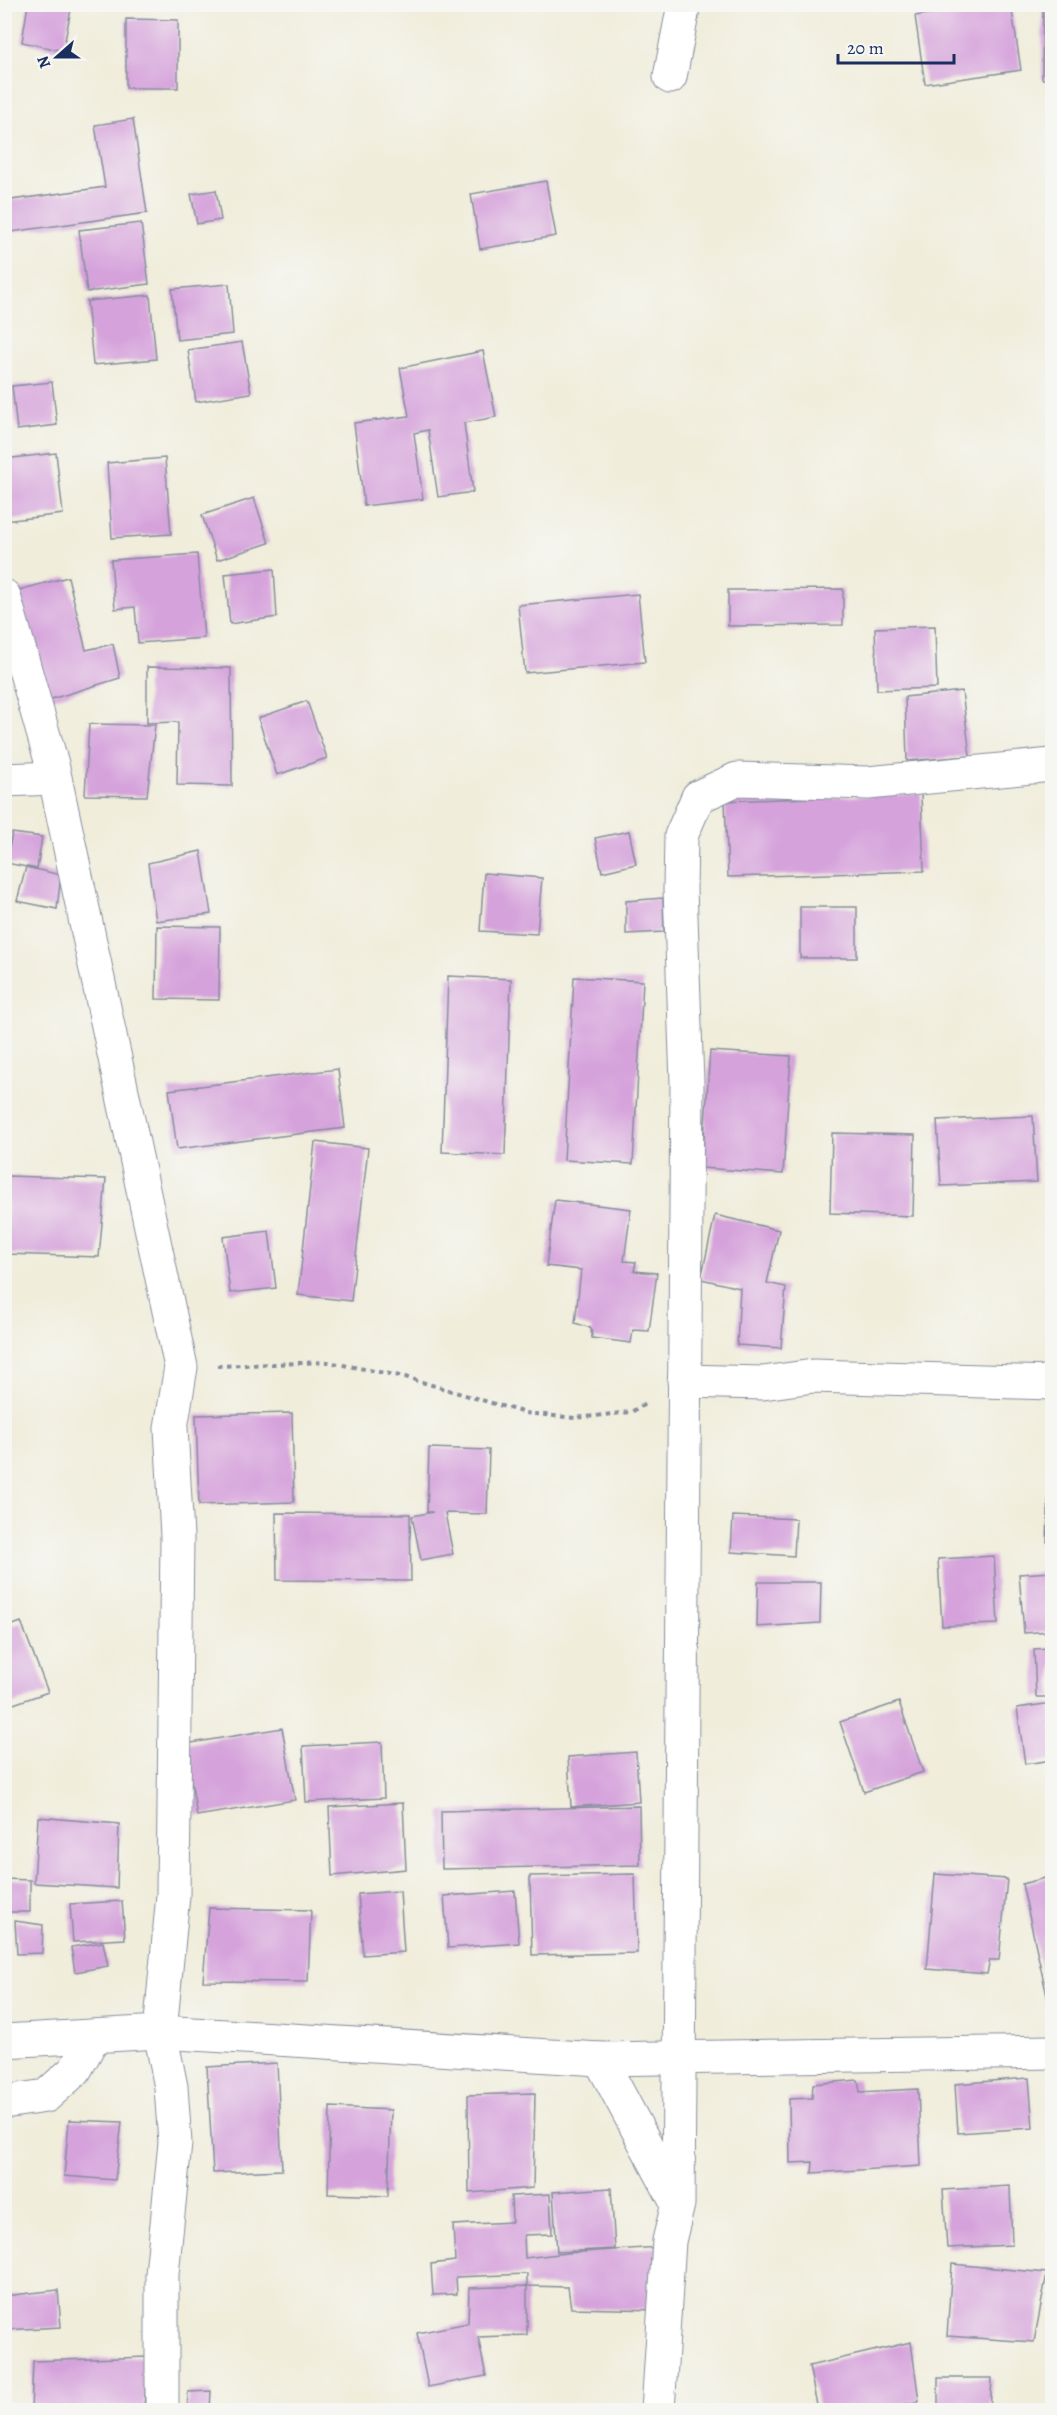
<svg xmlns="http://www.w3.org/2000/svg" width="1057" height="2415" font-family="Alegreya,serif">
<rect width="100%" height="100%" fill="#f6f6f2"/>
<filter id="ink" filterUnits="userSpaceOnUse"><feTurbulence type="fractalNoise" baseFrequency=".0167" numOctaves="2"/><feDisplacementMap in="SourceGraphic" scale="12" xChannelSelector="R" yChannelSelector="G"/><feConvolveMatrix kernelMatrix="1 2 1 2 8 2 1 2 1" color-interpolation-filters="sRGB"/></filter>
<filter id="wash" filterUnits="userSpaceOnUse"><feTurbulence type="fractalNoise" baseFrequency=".008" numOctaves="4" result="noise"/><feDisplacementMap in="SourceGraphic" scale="24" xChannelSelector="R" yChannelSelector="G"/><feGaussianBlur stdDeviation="1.35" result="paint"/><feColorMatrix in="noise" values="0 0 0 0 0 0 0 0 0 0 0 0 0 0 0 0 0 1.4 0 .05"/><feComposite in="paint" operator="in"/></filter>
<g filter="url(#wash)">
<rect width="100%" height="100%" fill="#f0eddb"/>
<g id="blocks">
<g fill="#d5a2db">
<polygon points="28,4 72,4 63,51 22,42"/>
<polygon points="989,4 1011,4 1021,70 925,84 915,16"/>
<polygon points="1043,4 1052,5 1052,79 1042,79"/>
<polygon points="126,19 178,20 178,88 126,88"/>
<polygon points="133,119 147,213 4,233 4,201 105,187 95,125"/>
<polygon points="546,181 556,236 480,249 471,194"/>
<polygon points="216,190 221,220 197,224 191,194"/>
<polygon points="141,223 149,284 87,292 79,230"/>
<polygon points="229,284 233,334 177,340 172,289"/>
<polygon points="150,295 156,359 93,365 87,301"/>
<polygon points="242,342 251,393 196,402 188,350"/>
<polygon points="483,351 496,417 464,423 473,492 438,497 428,430 414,433 423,499 364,506 354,423 409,416 400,368"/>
<polygon points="52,382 57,425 17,430 12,386"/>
<polygon points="56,453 63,514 4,521 4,459"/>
<polygon points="165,458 171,534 112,538 107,463"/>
<polygon points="254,498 269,543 217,560 202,515"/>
<polygon points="197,554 204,638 138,643 135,607 115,609 111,560"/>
<polygon points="274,569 277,617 230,624 225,574"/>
<polygon points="68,577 86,650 113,644 120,678 45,701 11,592"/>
<polygon points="843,589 843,625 728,626 728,590"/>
<polygon points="638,594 645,662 525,673 518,605"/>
<polygon points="935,626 937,688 877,690 875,628"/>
<polygon points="147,667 231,668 232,786 177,785 178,722 147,723"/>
<polygon points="962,691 970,756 907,761 905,697"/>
<polygon points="307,701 327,758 277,775 258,718"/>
<polygon points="89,724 155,725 147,796 85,795"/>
<polygon points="921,794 924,871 728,877 725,801"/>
<polygon points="629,831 636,864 602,872 595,838"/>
<polygon points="12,833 42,837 37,869 6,863"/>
<polygon points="201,851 211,914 156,921 148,863"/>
<polygon points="26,867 61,875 57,909 17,901"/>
<polygon points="484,873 542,878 537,934 480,931"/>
<polygon points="663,898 664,932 626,934 626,901"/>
<rect x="800" y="907" width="57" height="51"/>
<polygon points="157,926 220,927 219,1000 156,999"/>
<polygon points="448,976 511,979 505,1155 442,1152"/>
<polygon points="574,977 643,981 633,1164 564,1160"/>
<polygon points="710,1051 791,1056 783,1174 702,1168"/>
<polygon points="338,1069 345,1128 177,1149 169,1090"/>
<polygon points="1033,1116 1037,1182 941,1186 937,1120"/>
<polygon points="832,1133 915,1135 913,1216 830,1213"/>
<polygon points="315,1142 368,1148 351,1301 298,1295"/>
<polygon points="7,1176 106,1179 99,1257 6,1254"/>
<polygon points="555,1200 631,1209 624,1261 636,1262 634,1271 657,1273 649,1331 633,1330 631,1343 592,1338 591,1328 575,1323 581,1270 546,1266"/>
<polygon points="715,1215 779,1230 767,1283 786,1287 781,1348 737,1345 740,1288 701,1279"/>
<polygon points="269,1231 276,1288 230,1293 223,1237"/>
<polygon points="4,1281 9,1281 6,1311 4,1311"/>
<polygon points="292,1413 294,1502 199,1505 196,1415"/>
<polygon points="429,1448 489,1450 487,1514 445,1513 453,1554 421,1560 412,1516 433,1512 427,1512"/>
<polygon points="1049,1480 1052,1480 1052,1542 1047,1542"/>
<polygon points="276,1513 410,1514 411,1581 277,1580"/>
<polygon points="733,1516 796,1519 794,1556 731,1552"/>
<polygon points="994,1556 998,1624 942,1626 938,1559"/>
<polygon points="1052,1572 1052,1631 1024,1633 1019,1574"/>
<polygon points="758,1582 821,1582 820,1623 757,1627"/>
<polygon points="21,1622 48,1692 5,1707 5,1628"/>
<polygon points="1052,1648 1052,1697 1036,1697 1034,1649"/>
<polygon points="899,1702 923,1772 864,1792 840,1722"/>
<polygon points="1052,1703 1052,1760 1025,1764 1017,1708"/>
<polygon points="282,1728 295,1800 197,1816 185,1744"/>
<polygon points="382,1742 384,1798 306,1802 303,1746"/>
<polygon points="636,1752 639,1802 571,1807 568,1757"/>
<polygon points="403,1803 406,1869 332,1876 329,1807"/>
<polygon points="639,1806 640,1865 442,1869 441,1811"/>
<polygon points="38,1817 119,1824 117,1888 34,1883"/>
<polygon points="635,1874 637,1953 532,1955 530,1876"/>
<polygon points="935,1874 1007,1879 999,1960 990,1960 987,1974 927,1969"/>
<polygon points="1052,1876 1052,2005 1049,2005 1022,1884"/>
<polygon points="4,1879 30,1880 30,1912 4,1912"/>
<polygon points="400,1891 404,1952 363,1955 358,1894"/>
<polygon points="515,1891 519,1943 448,1948 444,1896"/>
<polygon points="122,1901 125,1939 73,1942 70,1904"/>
<polygon points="209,1908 311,1910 308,1982 203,1981"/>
<polygon points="15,1921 43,1925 42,1953 17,1954"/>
<polygon points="103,1942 108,1966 75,1972 71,1947"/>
<polygon points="277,2063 282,2170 213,2173 207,2067"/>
<polygon points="1029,2078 1033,2128 958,2133 955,2084"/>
<polygon points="858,2080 860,2092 918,2089 921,2166 812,2173 813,2162 790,2163 789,2099 812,2098 813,2084"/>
<polygon points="535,2093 533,2188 469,2193 468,2095"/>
<polygon points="330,2107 391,2110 388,2196 328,2194"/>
<polygon points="69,2120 122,2122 115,2180 64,2176"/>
<polygon points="1010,2186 1012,2245 947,2248 943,2190"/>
<polygon points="611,2188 615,2249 557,2252 553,2192"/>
<polygon points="550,2194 552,2234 524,2235 525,2258 567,2253 660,2247 660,2310 571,2308 568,2287 527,2286 527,2274 456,2277 457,2294 433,2295 431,2264 455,2261 453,2225 512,2222 511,2196"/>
<polygon points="952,2264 1047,2273 1034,2342 947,2336"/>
<polygon points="527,2286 527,2335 478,2337 486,2376 428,2387 417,2333 468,2323 469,2288"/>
<polygon points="58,2290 61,2327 4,2330 4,2296"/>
<polygon points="911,2342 919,2401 883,2410 818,2410 809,2366"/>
<polygon points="147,2357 144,2410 31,2410 33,2361"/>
<polygon points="938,2378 992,2378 990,2410 938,2410"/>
<polygon points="211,2391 210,2410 187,2410 188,2392"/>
</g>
</g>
</g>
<g filter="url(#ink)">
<use href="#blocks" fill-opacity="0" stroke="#868e9c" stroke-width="1.5"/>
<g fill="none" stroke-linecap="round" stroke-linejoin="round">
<g stroke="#868e9c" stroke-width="35">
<g id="minor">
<polyline points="670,77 684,4"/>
<polyline points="4,596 52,764 181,1367 171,1428 177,1536 173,1895 160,2032 171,2087 175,2143 162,2274 162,2410"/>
<polyline points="4,780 55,778"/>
<polyline points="684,1381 763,1383 813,1376 1052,1383"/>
<polyline points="4,2041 160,2032 600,2059 1052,2052"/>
<polyline points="600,2059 677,2203"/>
<polyline points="4,2102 46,2096 75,2070 94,2036"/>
<polyline points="658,2410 669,2241 678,2204 687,1082 680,889 681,836 698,797 737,779 868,783 1052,765"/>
</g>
</g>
<polyline stroke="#868e9c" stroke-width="4" stroke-dasharray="4.5 4.5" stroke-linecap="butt" points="217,1366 328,1362 405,1377 525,1413 575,1418 631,1412 647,1403"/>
<use href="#minor" stroke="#fff" stroke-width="33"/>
</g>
</g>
<rect width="1057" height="2415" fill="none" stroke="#f6f6f2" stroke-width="24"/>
<g transform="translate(57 57) rotate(249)" stroke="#f6f6f2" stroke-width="4.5" paint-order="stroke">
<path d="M0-4.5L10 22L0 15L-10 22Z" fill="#1b2f5e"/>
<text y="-9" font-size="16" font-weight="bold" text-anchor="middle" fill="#1b2f5e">N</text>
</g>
<path d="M838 54v9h116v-9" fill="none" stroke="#1b2f5e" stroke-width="3"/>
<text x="847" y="54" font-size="18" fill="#1b2f5e" stroke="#f6f6f2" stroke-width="4.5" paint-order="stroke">20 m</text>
</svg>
